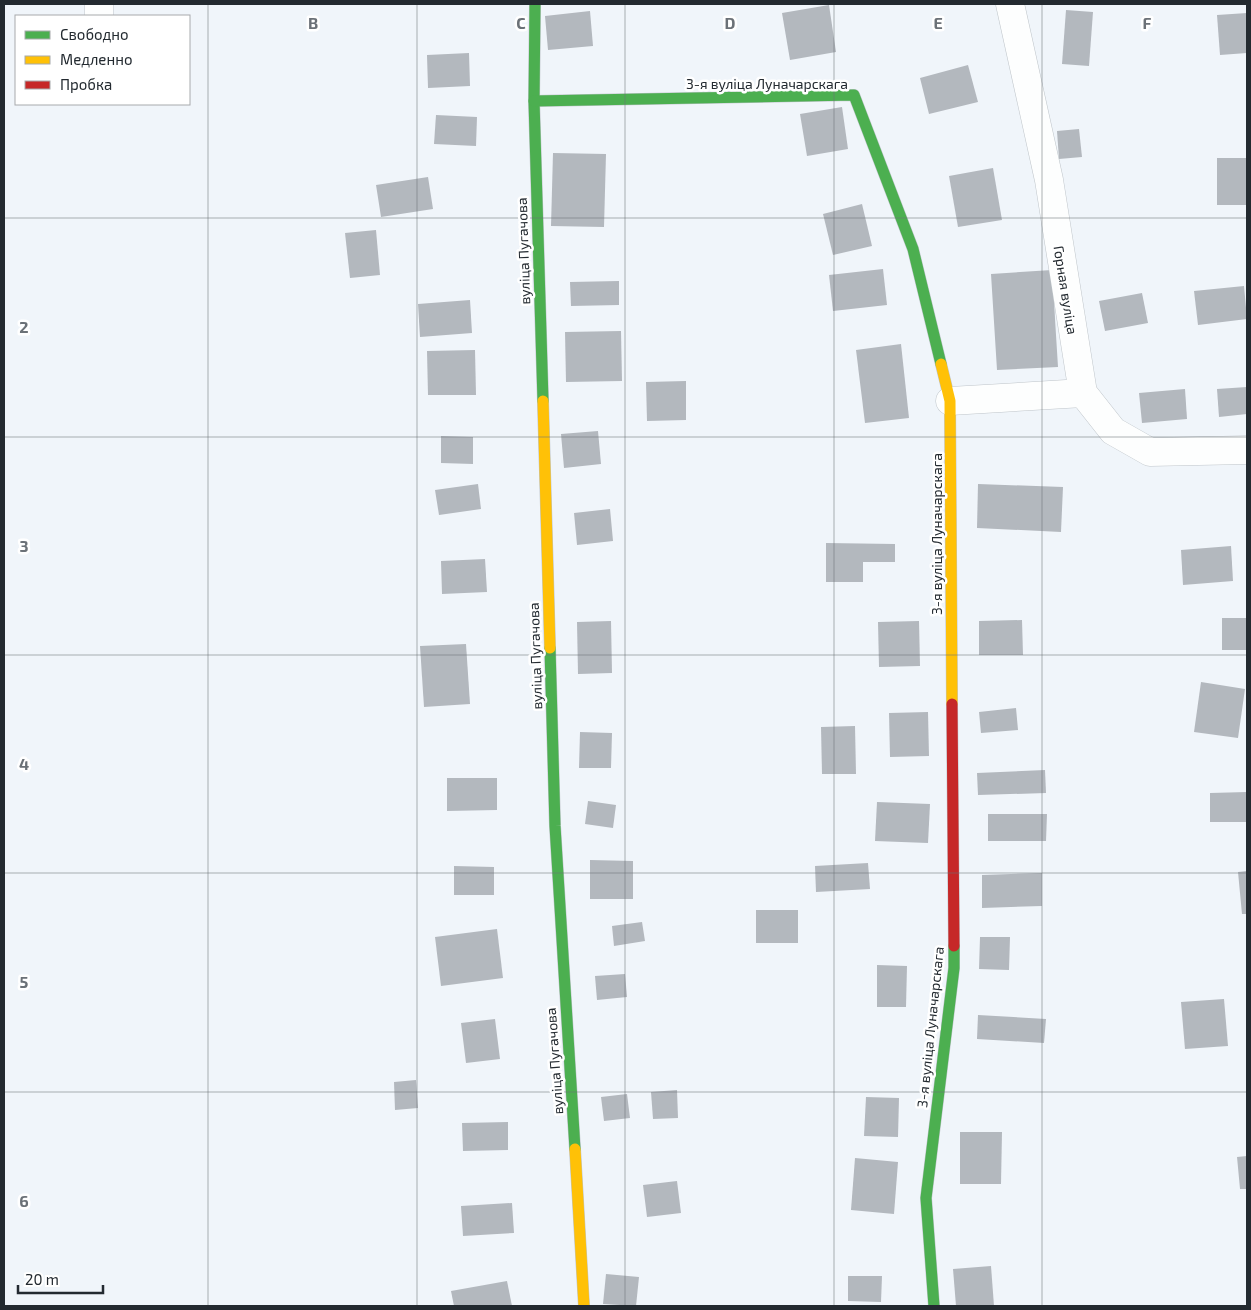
<svg xmlns="http://www.w3.org/2000/svg" width="1251" height="1310" font-family="'Exo 2',sans-serif">
<rect width="100%" height="100%" fill="#f0f5fa"/>
<g fill="#b3b8be">
<polygon points="829,5 836,52 790,60 782,13"/>
<polygon points="1066,10 1093,12 1089,66 1062,64"/>
<polygon points="590,11 593,46 548,50 545,16"/>
<polygon points="1247,13 1247,53 1220,55 1217,15"/>
<polygon points="469,53 470,86 428,88 427,55"/>
<polygon points="968,65 978,102 929,114 920,78"/>
<polygon points="842,107 848,149 807,156 800,114"/>
<polygon points="436,115 477,117 476,146 434,144"/>
<polygon points="1079,129 1082,157 1059,159 1057,131"/>
<polygon points="553,153 606,154 604,227 551,226"/>
<rect x="1217" y="158" width="30" height="47"/>
<polygon points="993,168 1002,220 958,227 949,176"/>
<polygon points="428,177 433,209 381,217 376,185"/>
<polygon points="862,204 872,246 833,255 823,214"/>
<polygon points="376,230 380,275 350,278 345,233"/>
<polygon points="883,269 887,305 833,311 829,275"/>
<polygon points="1052,270 1058,367 997,370 991,274"/>
<polygon points="619,281 619,305 571,306 570,282"/>
<polygon points="1244,286 1247,319 1198,325 1194,291"/>
<polygon points="1142,293 1148,323 1105,331 1099,301"/>
<polygon points="470,300 472,333 420,337 418,304"/>
<polygon points="621,331 622,381 566,382 565,332"/>
<polygon points="901,344 909,418 865,423 856,350"/>
<polygon points="475,350 476,395 428,395 427,351"/>
<polygon points="686,381 686,420 647,421 646,382"/>
<polygon points="1247,387 1247,414 1219,417 1217,389"/>
<polygon points="1185,389 1187,419 1142,423 1139,393"/>
<polygon points="598,431 601,464 564,468 561,434"/>
<polygon points="441,436 473,437 473,464 441,463"/>
<polygon points="478,484 481,509 439,515 435,490"/>
<polygon points="978,484 1063,487 1061,532 977,528"/>
<polygon points="610,509 613,541 577,545 574,513"/>
<polygon points="826,543 895,544 895,562 863,562 863,582 826,582"/>
<polygon points="1231,546 1233,581 1183,585 1181,550"/>
<polygon points="485,559 487,592 442,594 441,561"/>
<rect x="1222" y="618" width="25" height="32"/>
<polygon points="1022,620 1023,655 979,655 979,621"/>
<polygon points="611,621 612,673 578,674 577,622"/>
<polygon points="919,621 920,666 879,667 878,622"/>
<polygon points="466,644 470,704 424,707 420,646"/>
<polygon points="1201,682 1245,689 1238,738 1194,732"/>
<polygon points="1016,708 1018,730 981,733 979,712"/>
<polygon points="928,712 929,756 890,757 889,713"/>
<polygon points="855,726 856,774 822,774 821,727"/>
<polygon points="580,732 612,733 611,768 579,768"/>
<polygon points="1045,770 1046,793 978,795 977,773"/>
<polygon points="447,778 497,778 497,810 447,811"/>
<polygon points="1247,792 1247,822 1210,822 1210,793"/>
<polygon points="588,801 616,805 613,828 585,824"/>
<polygon points="877,802 930,804 928,843 875,841"/>
<polygon points="988,814 1047,814 1046,841 988,841"/>
<polygon points="590,860 633,861 633,899 590,899"/>
<polygon points="868,863 870,889 816,892 815,866"/>
<polygon points="454,866 494,867 494,895 454,895"/>
<polygon points="1247,871 1247,914 1242,914 1238,872"/>
<polygon points="1042,873 1042,906 982,908 982,875"/>
<rect x="756" y="910" width="42" height="33"/>
<polygon points="642,922 645,941 614,946 612,926"/>
<polygon points="497,929 503,978 441,986 435,937"/>
<polygon points="980,937 1010,937 1009,970 979,969"/>
<polygon points="877,965 907,966 906,1007 877,1007"/>
<polygon points="625,974 627,997 597,1000 595,976"/>
<polygon points="1224,999 1228,1046 1185,1049 1181,1002"/>
<polygon points="978,1015 1046,1019 1044,1043 977,1039"/>
<polygon points="495,1019 500,1059 466,1063 461,1023"/>
<polygon points="416,1080 418,1108 395,1110 394,1082"/>
<polygon points="677,1090 678,1118 653,1119 651,1092"/>
<polygon points="627,1094 630,1118 604,1121 601,1097"/>
<polygon points="866,1097 899,1098 898,1137 864,1136"/>
<polygon points="508,1122 508,1150 463,1151 462,1123"/>
<polygon points="960,1132 1002,1132 1001,1184 960,1184"/>
<polygon points="1247,1156 1247,1189 1240,1189 1237,1157"/>
<polygon points="855,1158 898,1162 894,1214 851,1210"/>
<polygon points="677,1181 681,1213 647,1217 643,1185"/>
<polygon points="512,1203 514,1233 463,1236 461,1206"/>
<polygon points="991,1266 994,1306 956,1306 953,1269"/>
<polygon points="606,1274 639,1277 636,1306 603,1304"/>
<polygon points="848,1276 882,1276 881,1302 848,1301"/>
<polygon points="507,1281 512,1306 454,1306 451,1291"/>
</g>
<g fill="none" stroke-linecap="round" stroke-linejoin="round">
<g stroke="#bfc5ca" stroke-width="29">
<g id="street">
<polyline points="99,4 99,16"/>
<polyline points="1010,4 1049,180 1083,393 1113,431 1150,452 1247,450"/>
<polyline points="950,401 1083,393"/>
</g>
</g>
<g stroke="#bfc5ca" stroke-width="12">
<g id="fast">
<polyline points="535,4 534,101 543,401"/>
<polyline points="534,101 854,95 913,249 941,364"/>
<polyline points="550,648 555,826 575,1149"/>
<polyline points="934,1306 926,1198 954,968 954,946"/>
</g>
</g>
<g stroke="#bfc5ca" stroke-width="12">
<g id="slow">
<polyline points="941,364 950,401 952,704"/>
<polyline points="543,401 550,648"/>
<polyline points="575,1149 584,1306"/>
</g>
</g>
<g stroke="#bfc5ca" stroke-width="12">
<polyline id="jam" points="952,704 954,946"/>
</g>
<use href="#street" stroke="#fdfefe" stroke-width="28"/>
<use href="#fast" stroke="#4caf50" stroke-width="11"/>
<use href="#slow" stroke="#ffc107" stroke-width="11"/>
<use href="#jam" stroke="#c62828" stroke-width="11"/>
</g>
<path fill="none" stroke="#6b7177" stroke-width="1" stroke-opacity="0.55" d="M208,4V1306M417,4V1306M625,4V1306M834,4V1306M1042,4V1306M4,218H1247M4,437H1247M4,655H1247M4,873H1247M4,1092H1247"/>
<g text-anchor="middle" dominant-baseline="central" stroke-width="5" stroke-linejoin="round" paint-order="stroke">
<g font-size="14" fill="#232a30" stroke="#fff">
<text x="767" y="83">3-я вуліца Луначарскага</text>
<text transform="translate(523 251) rotate(-92)">вуліца Пугачова</text>
<text transform="translate(1066 290) rotate(81)">Горная вуліца</text>
<text transform="translate(936 534) rotate(-90)">3-я вуліца Луначарскага</text>
<text transform="translate(535 656) rotate(-92)">вуліца Пугачова</text>
<text transform="translate(930 1027) rotate(-84)">3-я вуліца Луначарскага</text>
<text transform="translate(554 1061) rotate(-94)">вуліца Пугачова</text>
</g>
</g>
<g font-size="16" text-anchor="middle" font-weight="bold" fill="#6b7177" stroke="#fff" stroke-width="5" stroke-linejoin="round" paint-order="stroke">
<text x="313" y="29">B</text>
<text x="521" y="29">C</text>
<text x="730" y="29">D</text>
<text x="938" y="29">E</text>
<text x="1147" y="29">F</text>
<text x="24" y="333">2</text>
<text x="24" y="552">3</text>
<text x="24" y="770">4</text>
<text x="24" y="988">5</text>
<text x="24" y="1207">6</text>
</g>
<rect width="1251" height="1310" fill="none" stroke="#232a30" stroke-width="10"/>
<rect x="15" y="15" width="175" height="90" fill="#ffffff" stroke="#a7aaac"/>
<rect x="25" y="31" width="25" height="8" fill="#4caf50" stroke="#a7aaac"/>
<text x="60" y="40" font-size="15" fill="#232a30">Свободно</text>
<rect x="25" y="56" width="25" height="8" fill="#ffc107" stroke="#a7aaac"/>
<text x="60" y="65" font-size="15" fill="#232a30">Медленно</text>
<rect x="25" y="81" width="25" height="8" fill="#c62828" stroke="#a7aaac"/>
<text x="60" y="90" font-size="15" fill="#232a30">Пробка</text>
<path d="M18 1285v8h85v-8" fill="none" stroke="#232a30" stroke-width="2.5"/>
<text x="25" y="1285" font-size="15" fill="#232a30" stroke="#ffffff" stroke-width="4" paint-order="stroke">20 m</text>
</svg>
